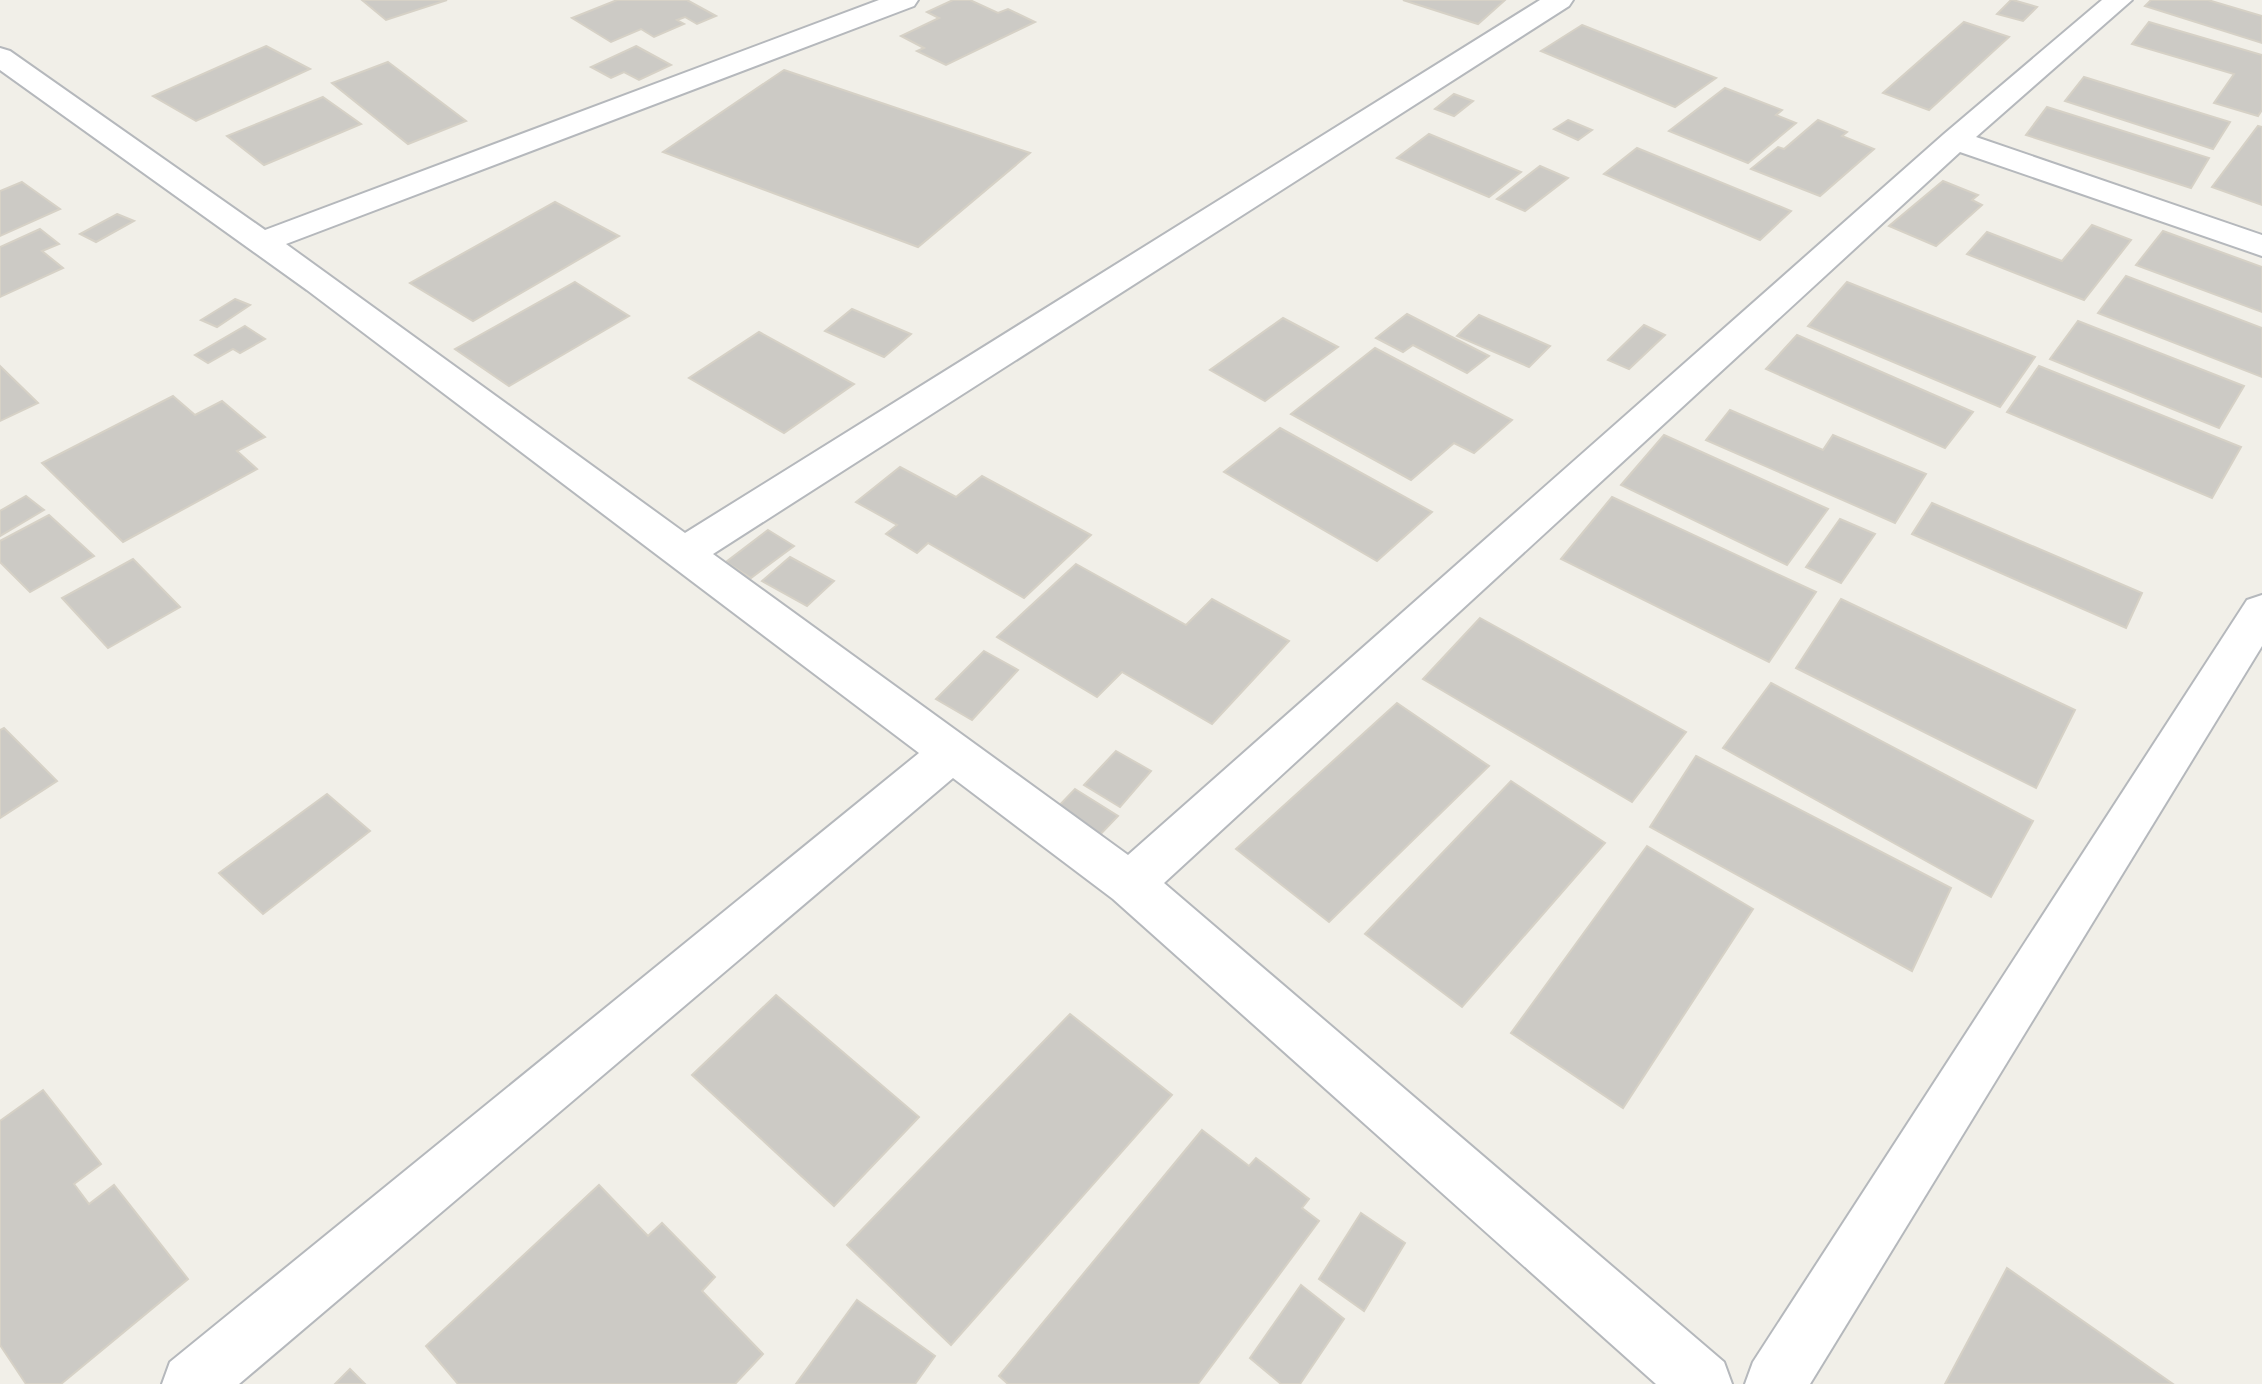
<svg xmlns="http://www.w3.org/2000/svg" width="2262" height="1384" font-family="Rubik,sans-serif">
<rect width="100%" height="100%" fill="#f1efe8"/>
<g fill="#cccac5" stroke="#d6d1c6" stroke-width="2">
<polygon points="362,0 447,0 386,20"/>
<polygon points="617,0 687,0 716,16 697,24 685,17 677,20 684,24 654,37 641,29 611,42 572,18"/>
<polygon points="953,0 970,0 998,13 1008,9 1035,22 946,65 917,51 924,48 901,36 939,18 927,12"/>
<polygon points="1403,0 1505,0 1478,24"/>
<polygon points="2011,0 2013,0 2037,7 2023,21 1997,14"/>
<polygon points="2151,0 2208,0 2262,16 2262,43 2145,6"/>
<polygon points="1964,22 2009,37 1929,110 1883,93"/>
<polygon points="2149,22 2262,55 2262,110 2258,116 2214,103 2234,74 2132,44"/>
<polygon points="1582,25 1716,78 1675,107 1541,51"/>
<polygon points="266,46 310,69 196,121 153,96"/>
<polygon points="636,46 671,65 639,80 624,72 611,78 591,67"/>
<polygon points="388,62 466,121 408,144 332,83"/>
<polygon points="784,70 1030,153 918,247 663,152"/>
<polygon points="2084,77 2230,122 2213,149 2065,101"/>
<polygon points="1725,88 1782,110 1776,115 1796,123 1748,163 1669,131"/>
<polygon points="1454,94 1473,101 1454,116 1435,109"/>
<polygon points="323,97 361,124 264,165 227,136"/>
<polygon points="2047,107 2209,158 2191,188 2026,135"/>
<polygon points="1568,120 1592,130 1578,140 1554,129"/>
<polygon points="1818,120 1847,132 1842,136 1874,149 1820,196 1751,169 1778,147 1784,149"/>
<polygon points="2258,126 2262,127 2262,205 2212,187"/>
<polygon points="1429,134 1521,172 1489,197 1397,158"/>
<polygon points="1637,148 1791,211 1760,240 1604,174"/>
<polygon points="1540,166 1568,178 1525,211 1497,199"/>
<polygon points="1943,181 1978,195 1972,200 1982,205 1936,246 1889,226"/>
<polygon points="22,182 60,209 0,236 0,191"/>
<polygon points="555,202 619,236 473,321 410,283"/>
<polygon points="117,214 134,221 96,242 80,234"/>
<polygon points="2092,225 2131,240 2084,300 1967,254 1987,232 2062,261"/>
<polygon points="40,229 59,244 42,251 63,268 0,297 0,247"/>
<polygon points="2163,231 2262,267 2262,312 2136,265"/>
<polygon points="2126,276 2262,328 2262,377 2098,313"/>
<polygon points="575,282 629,316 509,386 455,349"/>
<polygon points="1847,282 2035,357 2000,407 1808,326"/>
<polygon points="235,299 250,305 217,327 201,320"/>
<polygon points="852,309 911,334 884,357 825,331"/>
<polygon points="1407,314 1489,356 1467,373 1413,345 1403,352 1376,338"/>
<polygon points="1479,315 1550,346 1529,367 1457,336"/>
<polygon points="1283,318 1338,347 1265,401 1210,370"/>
<polygon points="2078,321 2244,386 2219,428 2050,359"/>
<polygon points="1644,325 1665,335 1629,369 1608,360"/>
<polygon points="245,326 265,339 240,353 233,349 208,363 195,355"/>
<polygon points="759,332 854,384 784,433 689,378"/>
<polygon points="1797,335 1973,412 1945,448 1766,369"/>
<polygon points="1375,348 1458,392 1512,420 1474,453 1454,443 1411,480 1291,414"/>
<polygon points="0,366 38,403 0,421"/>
<polygon points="2039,366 2241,447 2212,498 2007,412"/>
<polygon points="173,396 195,415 222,401 265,437 237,451 257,469 123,542 42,463"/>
<polygon points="1730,410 1823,450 1833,435 1926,474 1895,523 1706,440"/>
<polygon points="1280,428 1432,512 1377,561 1224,472"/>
<polygon points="1664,435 1828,509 1787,565 1621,485"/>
<polygon points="900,467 956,497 982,476 1091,535 1024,598 928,543 917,553 886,534 897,525 856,502"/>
<polygon points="26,496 44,510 0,536 0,511"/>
<polygon points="1612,497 1816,592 1769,662 1561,559"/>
<polygon points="1932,503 2142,593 2126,628 1912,534"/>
<polygon points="49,515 94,556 30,592 0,562 0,541"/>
<polygon points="1840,519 1875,534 1841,583 1806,567"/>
<polygon points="768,530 794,546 751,578 726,562"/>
<polygon points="790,557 834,581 807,606 762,581"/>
<polygon points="133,559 180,607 108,648 62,598"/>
<polygon points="1076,564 1186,625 1212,599 1289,641 1212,724 1122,672 1097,697 997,637"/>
<polygon points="1841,599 2075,710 2036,788 1796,668"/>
<polygon points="1480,618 1686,732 1632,802 1423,679"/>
<polygon points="984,651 1018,670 972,720 936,699"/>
<polygon points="1771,683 2033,821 1991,897 1723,748"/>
<polygon points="1397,703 1489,766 1329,922 1236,849"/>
<polygon points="4,728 57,781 0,818 0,730"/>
<polygon points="1116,751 1151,771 1120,807 1084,785"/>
<polygon points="1696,756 1951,888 1912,971 1650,827"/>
<polygon points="1511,781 1605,843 1462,1007 1365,934"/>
<polygon points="1075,789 1118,816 1094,841 1051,814"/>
<polygon points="327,794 370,831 263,914 219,873"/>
<polygon points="1647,846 1753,909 1623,1108 1511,1033"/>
<polygon points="776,995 919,1117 834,1206 692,1075"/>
<polygon points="1070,1014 1172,1095 951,1345 847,1245"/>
<polygon points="43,1090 101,1164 74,1184 89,1204 114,1185 188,1279 61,1384 26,1384 0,1345 0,1121"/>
<polygon points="1202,1130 1249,1166 1256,1158 1309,1199 1302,1208 1319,1221 1198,1384 1008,1384 999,1376"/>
<polygon points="599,1185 648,1236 662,1223 715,1277 702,1291 763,1354 735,1384 458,1384 426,1346"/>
<polygon points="1361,1213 1405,1243 1364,1311 1319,1279"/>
<polygon points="2007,1268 2173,1384 1945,1384"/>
<polygon points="1301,1285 1344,1319 1300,1384 1281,1384 1250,1358"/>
<polygon points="857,1300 935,1356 915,1384 796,1384"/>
<polygon points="350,1369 365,1384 335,1384"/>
</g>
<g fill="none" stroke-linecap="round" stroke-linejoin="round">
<g stroke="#b5b8bc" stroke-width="4">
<g id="street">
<polygon points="879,0 918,0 914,6 286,244 685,533 1540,0 1573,0 1569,6 713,554 1128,855 1944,134 2102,0 2132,0 1976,137 2262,235 2262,256 1960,152 1164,883 1724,1362 1732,1384 1656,1384 1113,899 953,778 239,1384 162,1384 170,1362 919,753 307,290 0,70 0,48 10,51 265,230"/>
<polygon points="2262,595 2262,646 1810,1384 1745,1384 1753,1362 2247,600"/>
</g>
</g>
<use href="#street" fill="#fff" fill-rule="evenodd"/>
</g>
</svg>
